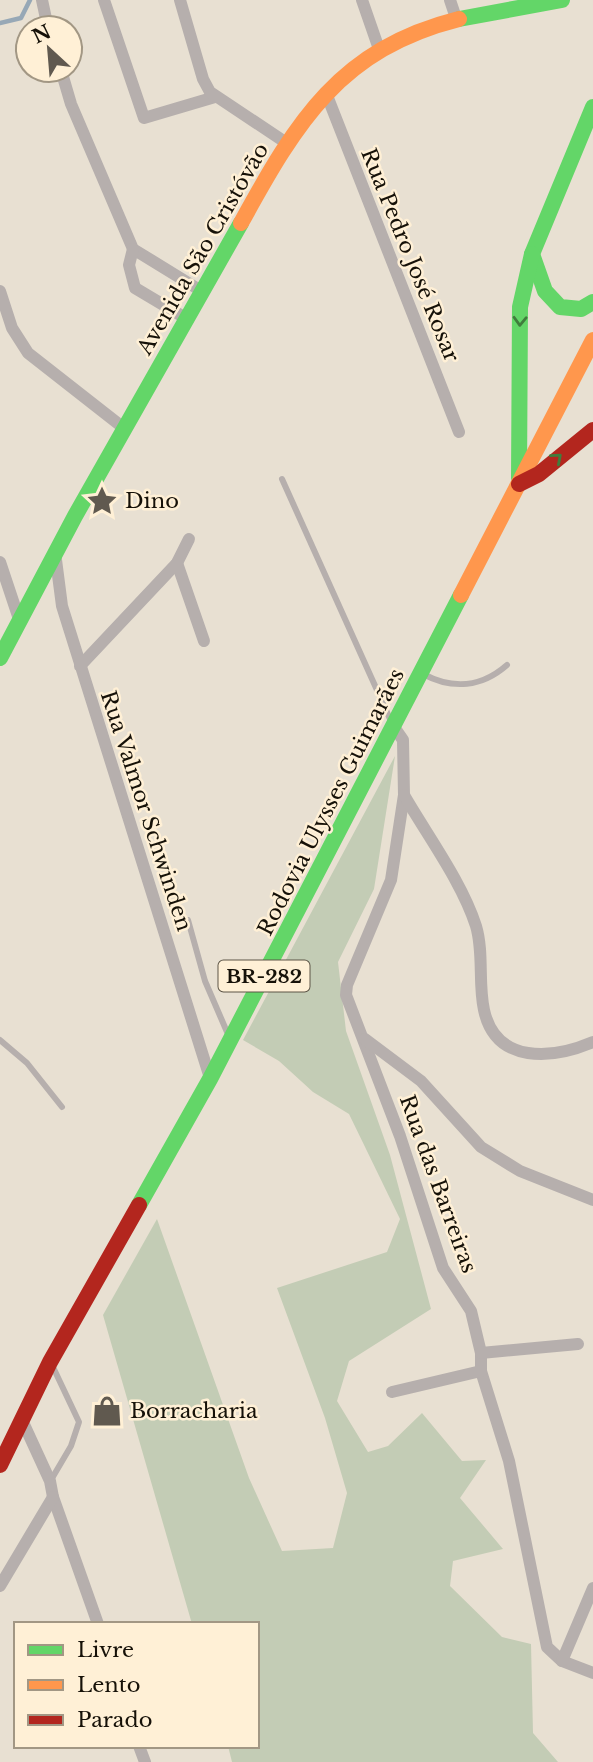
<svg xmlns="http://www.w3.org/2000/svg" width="593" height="1762" font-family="'Libre Baskerville',serif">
<rect width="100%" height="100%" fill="#e8e0d2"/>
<polygon fill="#c3ccb5" points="395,756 374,889 338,962 346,1031 390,1155 431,1309 349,1361 337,1401 368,1452 388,1446 422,1413 462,1461 486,1460 460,1498 503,1549 453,1561 450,1586 502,1637 531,1644 533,1733 558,1762 232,1762 228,1746 257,1746 257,1624 192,1624 103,1315 157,1219 249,1478 282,1551 333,1548 347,1493 325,1418 277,1288 387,1252 400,1219 349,1114 313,1092 279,1061 243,1040"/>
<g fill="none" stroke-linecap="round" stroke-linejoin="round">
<polyline stroke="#97a8b6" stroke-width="4.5" points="0,23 21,18 30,0"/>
<g stroke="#b6afad" stroke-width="6">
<polyline points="282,479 390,719"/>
<path d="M423,674C453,690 482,687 507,665"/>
<polyline points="188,920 205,981 227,1032"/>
<polyline points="0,1040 27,1063 62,1107"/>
<polyline points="51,1480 71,1446 79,1422 53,1367"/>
</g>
<g stroke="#b6afad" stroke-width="12">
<polyline points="42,0 48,28"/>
<polyline points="104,0 144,118 215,97"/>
<polyline points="180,0 203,79 210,92 288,144"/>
<polyline points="362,0 379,49"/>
<polyline points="450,0 457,21"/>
<polyline points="61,70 71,104 133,249 203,292"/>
<polyline points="326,93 459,432"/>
<polyline points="133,249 129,265 135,288 187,319"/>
<polyline points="0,291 12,328 28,353 125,429"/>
<polyline points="55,552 62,606 210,1078"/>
<polyline points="0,562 19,619"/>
<polyline points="177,563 204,641"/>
<polyline points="80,666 177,563 189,539"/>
<polyline points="394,727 403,740 404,795 391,880 347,985 346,995 400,1136 443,1268 471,1311 481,1353 481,1371 509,1461 547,1647 562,1661 593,1673"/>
<path d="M404,795C427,835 462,882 476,926C484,953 478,983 484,1010C496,1065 553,1059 593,1042"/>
<polyline points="365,1039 421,1081 481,1147 520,1171 593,1200"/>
<polyline points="481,1353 578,1344"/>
<polyline points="392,1392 481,1371"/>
<polyline points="22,1420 50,1481 53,1497 98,1624"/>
<polyline points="0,1586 53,1497"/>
<polyline points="562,1661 593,1588"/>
<polyline points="139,1746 145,1762"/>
</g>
<g stroke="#63d668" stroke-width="16">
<polyline points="459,19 562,0"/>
<polyline points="532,254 593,107"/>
<polyline points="533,257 545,291 560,307 581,309 593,302"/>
<polyline points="519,478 520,307 532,254"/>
<polyline points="0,658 75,516 241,223"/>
<polyline points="139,1205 210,1079 461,595"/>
</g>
<g stroke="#ff974d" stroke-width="16">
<path d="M241,223C297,121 340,49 459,19"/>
<polyline points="461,595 593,340"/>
</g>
<g stroke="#b3261e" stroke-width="16">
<polyline points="519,484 539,474 593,430"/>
<polyline points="0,1465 50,1362 139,1205"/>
</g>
</g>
<defs><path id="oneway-chevron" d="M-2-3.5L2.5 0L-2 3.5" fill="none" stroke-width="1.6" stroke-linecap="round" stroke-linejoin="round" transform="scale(1.75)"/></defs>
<g stroke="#407d3d">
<use href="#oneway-chevron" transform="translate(520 321) rotate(92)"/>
<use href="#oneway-chevron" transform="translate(557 458) rotate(-41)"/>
</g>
<defs>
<g id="sight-bare" transform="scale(2.415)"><path d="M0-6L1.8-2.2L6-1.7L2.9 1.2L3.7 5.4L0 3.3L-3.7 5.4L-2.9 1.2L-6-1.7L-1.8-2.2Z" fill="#60594f" stroke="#fff0d6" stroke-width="2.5" paint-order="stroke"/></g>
<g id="shop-bare" transform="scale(2.415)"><path d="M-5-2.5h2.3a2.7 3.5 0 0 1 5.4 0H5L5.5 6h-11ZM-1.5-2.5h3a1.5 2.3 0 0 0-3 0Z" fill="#60594f" stroke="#fff0d6" stroke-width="2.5" paint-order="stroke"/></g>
</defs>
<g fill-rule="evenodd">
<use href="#sight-bare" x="102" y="501"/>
<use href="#shop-bare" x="107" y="1411"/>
</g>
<g text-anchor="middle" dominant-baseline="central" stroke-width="5" stroke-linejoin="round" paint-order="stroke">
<rect fill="#fff0d6" stroke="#5c5446" stroke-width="2" x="218.5" y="960.5" width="91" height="31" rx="5"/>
<g font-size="19" font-weight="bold" fill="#161108">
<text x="264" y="976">BR-282</text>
</g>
<g font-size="21" fill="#161108" stroke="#fff0d6">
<text transform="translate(203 249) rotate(-60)">Avenida São Cristóvão</text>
<text transform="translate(410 255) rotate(68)">Rua Pedro José Rosar</text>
<text transform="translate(331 802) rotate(-63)">Rodovia Ulysses Guimarães</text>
<text transform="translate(146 811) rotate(72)">Rua Valmor Schwinden</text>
<text transform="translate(438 1184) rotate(70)">Rua das Barreiras</text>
</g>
<g font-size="21" fill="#161108" stroke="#fff0d6" text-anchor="start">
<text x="125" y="501">Dino</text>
<text x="130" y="1411">Borracharia</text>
</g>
</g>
<rect x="14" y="1622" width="245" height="126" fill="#fff0d6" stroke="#a29784" stroke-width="2"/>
<rect x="28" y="1645" width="35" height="10" fill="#63d668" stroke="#a29784" stroke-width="2"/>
<text x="77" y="1657" font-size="21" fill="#161108">Livre</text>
<rect x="28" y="1680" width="35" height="10" fill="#ff974d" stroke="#a29784" stroke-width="2"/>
<text x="77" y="1692" font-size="21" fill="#161108">Lento</text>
<rect x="28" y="1715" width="35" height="10" fill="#b3261e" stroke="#a29784" stroke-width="2"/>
<text x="77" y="1727" font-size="21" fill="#161108">Parado</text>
<g transform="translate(49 49) rotate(334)"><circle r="33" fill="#fff0d6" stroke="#a29784" stroke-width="2"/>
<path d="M0-5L12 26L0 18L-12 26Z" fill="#60594f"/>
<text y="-10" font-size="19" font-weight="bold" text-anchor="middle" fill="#161108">N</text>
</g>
</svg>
